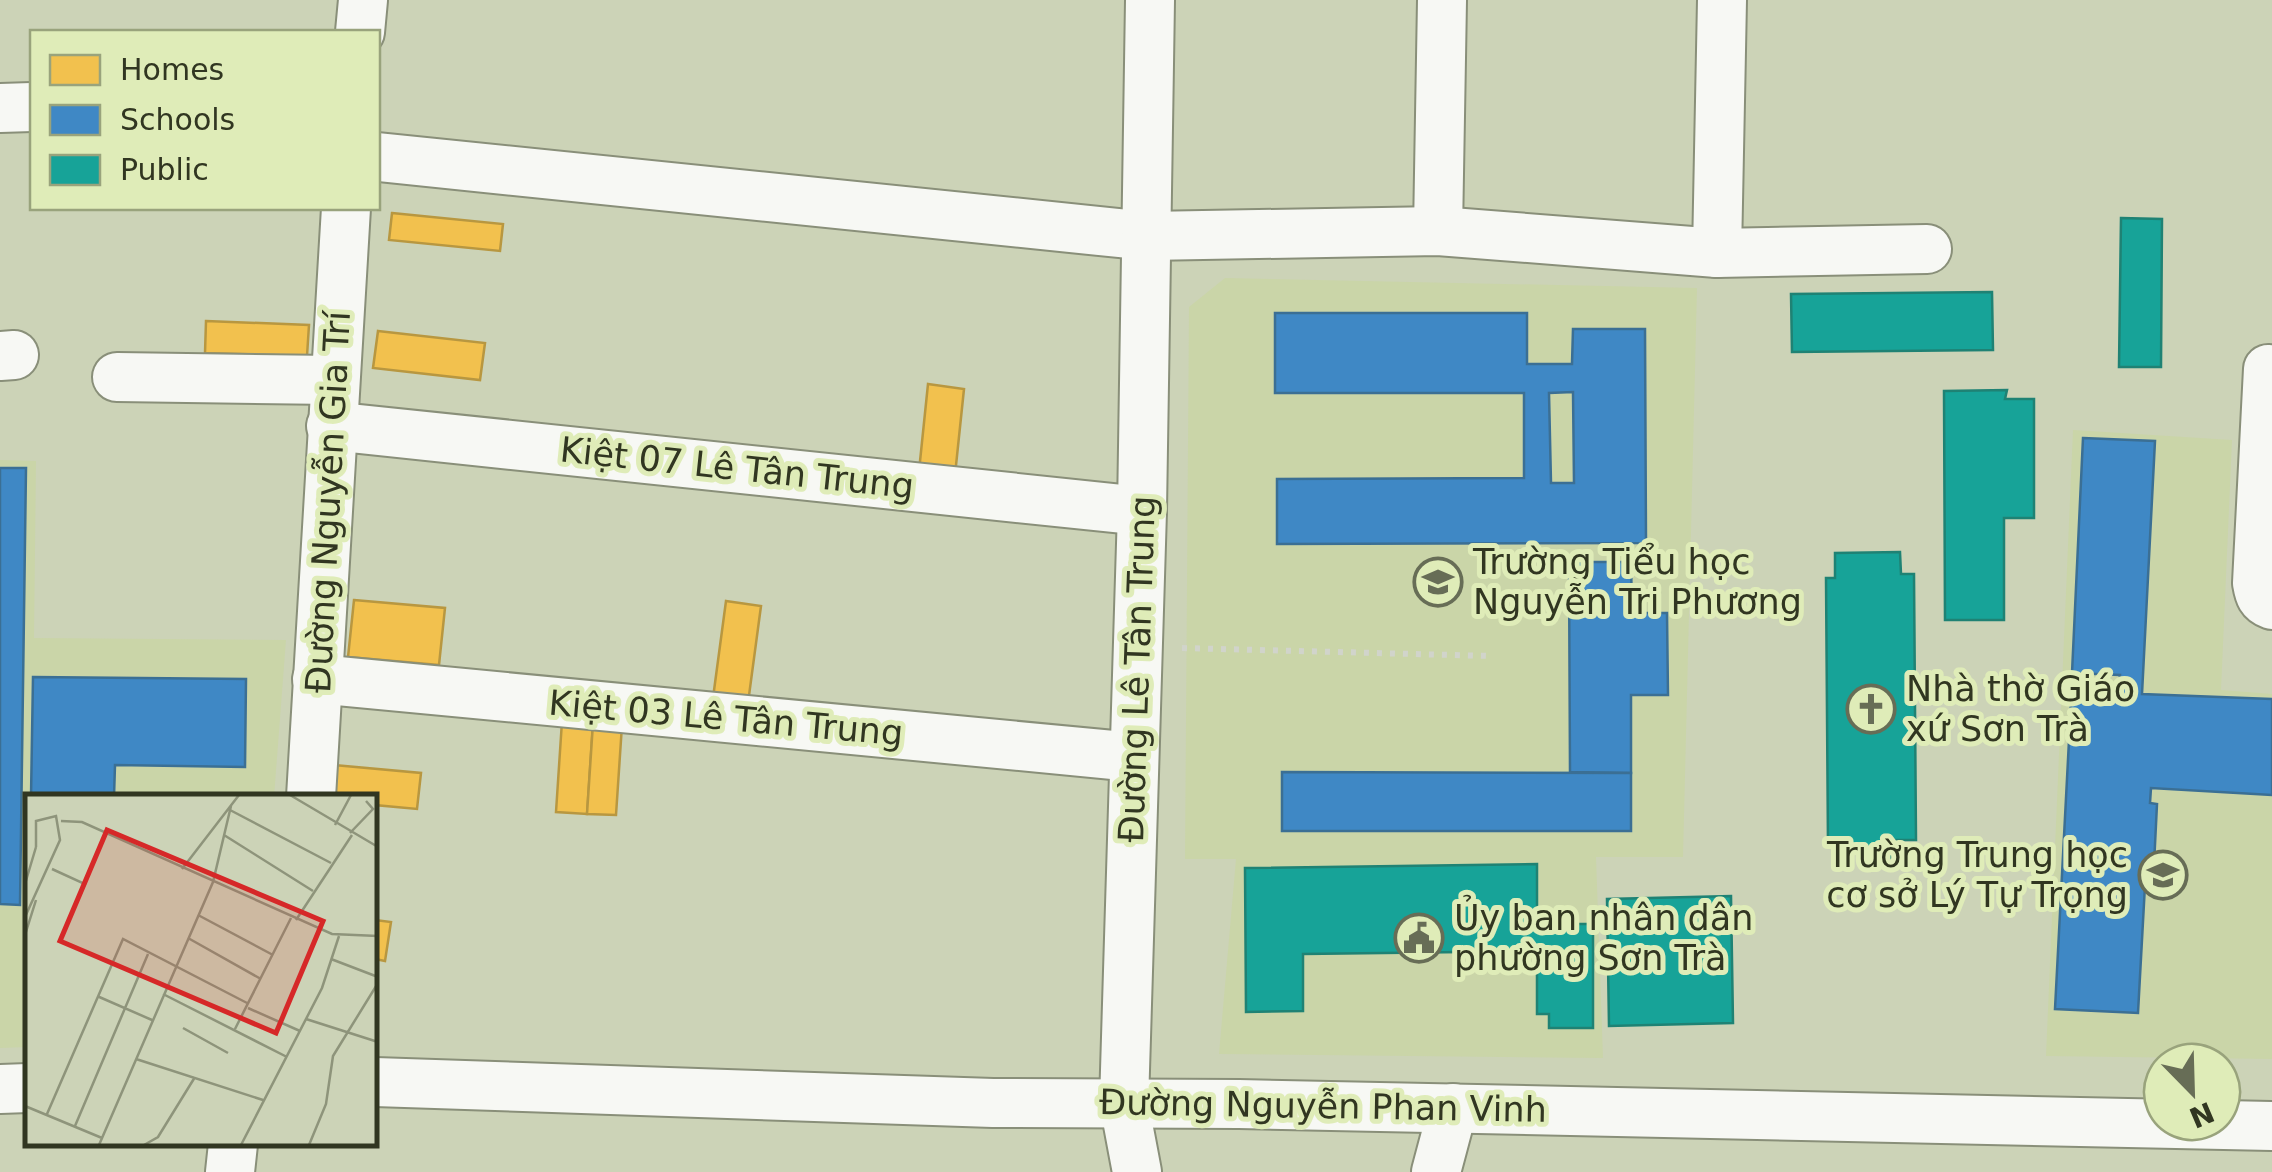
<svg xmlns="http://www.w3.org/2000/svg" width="2272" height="1172" font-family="'DejaVu Sans',sans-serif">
<rect width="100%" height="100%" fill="#ccd3b7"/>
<g fill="#cad5a8">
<polygon points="1225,278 1697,288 1683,857 1596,857 1603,1058 1219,1054 1236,859 1185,859 1189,307"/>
<polygon points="2073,430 2232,440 2221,690 2272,694 2272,1059 2046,1056"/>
<polygon points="0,460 36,461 34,638 286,640 274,797 28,797 27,1047 0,1048"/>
</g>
<g fill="#f2c14e" stroke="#b89740" stroke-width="2.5">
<polygon points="392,213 503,224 500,251 389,240"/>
<polygon points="206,321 309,325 307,356 205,353"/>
<polygon points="378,331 485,343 480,380 373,368"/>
<polygon points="928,384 964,389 955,475 919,471"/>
<polygon points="354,600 445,608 439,665 348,657"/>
<polygon points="726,601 761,606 748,703 713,698"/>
<polygon points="562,721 593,723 587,814 556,812"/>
<polygon points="593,723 622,725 616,815 587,814"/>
<polygon points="334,765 421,773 417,809 375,805 375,797 330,797"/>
<polygon points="375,920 391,922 385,961 375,959"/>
</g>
<g fill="#3f88c5" stroke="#3b6f94" stroke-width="2.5" fill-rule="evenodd">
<path d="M1275,313H1527V364H1572L1573,329H1645L1646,543L1277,544V479L1524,478V393H1275ZM1573,392L1574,483H1551L1549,393Z"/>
<polygon points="2083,438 2155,441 2142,694 2272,699 2272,795 2151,788 2150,803 2157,804 2153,885 2145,885 2138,1013 2055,1009 2072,683 2119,684 2120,675 2072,673"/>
<polygon points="0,468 26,468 20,905 0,904"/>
<polygon points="1569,562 1631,562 1632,613 1667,613 1668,695 1631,695 1631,773 1570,772"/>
<polygon points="33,677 246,679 245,767 115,765 114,797 31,797"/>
<polygon points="1282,772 1631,773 1631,831 1282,831"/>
</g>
<g fill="#17a398" stroke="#1f8274" stroke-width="2.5">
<polygon points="2121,218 2162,219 2161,367 2119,367"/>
<polygon points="1992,292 1993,350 1792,352 1791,294"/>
<polygon points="2007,390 2005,399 2034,399 2034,518 2004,518 2004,620 1945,620 1944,391"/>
<polygon points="1900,552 1901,574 1914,574 1916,840 1891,840 1891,859 1861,860 1857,847 1828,847 1826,578 1835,578 1835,553"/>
<polygon points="1537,864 1537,924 1593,924 1593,1028 1549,1028 1549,1014 1537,1014 1537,951 1303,954 1303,1011 1246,1012 1245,868"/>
<polygon points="1731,896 1733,1023 1609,1026 1607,899"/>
</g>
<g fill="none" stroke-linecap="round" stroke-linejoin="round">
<g stroke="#898f79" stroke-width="52">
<g id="minor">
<polyline points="360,32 363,0"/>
<polyline points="0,108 32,107"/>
<polyline points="378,157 1148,236 1438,231 1717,253 1927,249"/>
<polyline points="1438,231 1442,0"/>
<polyline points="1717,253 1722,0"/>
<polyline points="0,356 14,355"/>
<path d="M2268,369L2257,583C2259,595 2261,601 2272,605"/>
<polyline points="117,377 334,380"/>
<polyline points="331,426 1142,511"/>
<polyline points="317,679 1134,757"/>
<polyline points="311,797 346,208"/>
<polyline points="375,1082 993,1103 1239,1104 2272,1126"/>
<polyline points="0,1089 28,1088"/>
<polyline points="230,1172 233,1144"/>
<polyline points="1137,1172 1124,1103 1142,511 1150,0"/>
<polyline points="1436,1172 1453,1108"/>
</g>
</g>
<polyline stroke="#d1d4cb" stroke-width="6" stroke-dasharray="5 8" stroke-linecap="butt" points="1182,648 1491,656"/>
<use href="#minor" stroke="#f7f8f4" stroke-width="48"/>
</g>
<defs>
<g id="school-ring" transform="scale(2.5)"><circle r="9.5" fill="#dfecb8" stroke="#676d56" stroke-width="1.5"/><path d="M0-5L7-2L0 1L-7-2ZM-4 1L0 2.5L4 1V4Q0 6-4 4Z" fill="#676d56"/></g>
<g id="church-ring" transform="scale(2.5)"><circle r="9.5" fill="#dfecb8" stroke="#676d56" stroke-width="1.5"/><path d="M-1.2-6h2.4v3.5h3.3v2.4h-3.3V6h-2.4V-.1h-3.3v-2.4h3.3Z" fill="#676d56"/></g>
<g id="civic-ring" transform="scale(2.5)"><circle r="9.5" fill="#dfecb8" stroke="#676d56" stroke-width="1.5"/><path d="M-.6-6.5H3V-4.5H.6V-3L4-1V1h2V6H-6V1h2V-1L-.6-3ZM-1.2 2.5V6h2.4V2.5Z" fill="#676d56"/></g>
</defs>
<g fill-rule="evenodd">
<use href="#school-ring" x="1438" y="582"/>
<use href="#church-ring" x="1871" y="709"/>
<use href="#school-ring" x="2163" y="875"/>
<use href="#civic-ring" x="1419" y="938"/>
</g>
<g text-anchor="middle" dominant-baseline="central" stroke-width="10" stroke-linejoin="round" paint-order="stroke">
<g font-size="35" fill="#313621" stroke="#dfecb8">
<text transform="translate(737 468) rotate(6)">Kiệt 07 Lê Tân Trung</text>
<text transform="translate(328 502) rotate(-87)">Đường Nguyễn Gia Trí</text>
<text transform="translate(1137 669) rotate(-88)">Đường Lê Tân Trung</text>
<text transform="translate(726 718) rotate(5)">Kiệt 03 Lê Tân Trung</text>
<text transform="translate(1323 1106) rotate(1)">Đường Nguyễn Phan Vinh</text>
</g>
<g font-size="35" fill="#313621" stroke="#dfecb8" text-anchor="start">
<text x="1473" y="562">Trường Tiểu học<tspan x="1473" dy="40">Nguyễn Tri Phương</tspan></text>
<text x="1906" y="689">Nhà thờ Giáo<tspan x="1906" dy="40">xứ Sơn Trà</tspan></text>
<text x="2128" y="855" text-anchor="end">Trường Trung học<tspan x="2128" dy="40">cơ sở Lý Tự Trọng</tspan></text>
<text x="1454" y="918">Ủy ban nhân dân<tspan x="1454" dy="40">phường Sơn Trà</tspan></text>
</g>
</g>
<g transform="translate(25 794)">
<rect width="352" height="352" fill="#ccd3b7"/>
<path fill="none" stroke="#8e947b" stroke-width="2.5" d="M265,1L353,53M205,16L306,69M36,27L57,28L307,140L353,142M310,31L326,1M325,39L348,15L341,7M199,41L288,97M27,75L60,90L50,112M157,75L214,1M0,90L11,53M173,121L248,161M0,123L35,46L31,22L11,27V53M271,126L327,41M0,141L11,106M163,144L236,185M306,165L353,183M138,200L262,263M72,202L127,226M223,214L275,237M281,225L353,248M158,234L203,259M210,235L266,124M111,265L238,306M0,312L77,344M22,320L98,145L224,210M50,332L123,160M74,351L188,88L206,12M119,351L133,343L170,283M216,351L297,194L314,142M284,351L301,310L308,262L353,189"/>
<path fill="#d62828" fill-opacity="0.15" stroke="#d62828" stroke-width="5" d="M82,36L298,127L251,239L35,147Z"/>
<rect width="352" height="352" fill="none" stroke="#313621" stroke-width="5"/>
</g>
<rect x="30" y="30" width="350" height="180" fill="#dfecb8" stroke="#99a37c" stroke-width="2.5"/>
<rect x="50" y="55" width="50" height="30" fill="#f2c14e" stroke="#99a37c" stroke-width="2.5"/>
<text x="120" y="80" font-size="30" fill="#313621">Homes</text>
<rect x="50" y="105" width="50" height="30" fill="#3f88c5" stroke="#99a37c" stroke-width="2.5"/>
<text x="120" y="130" font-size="30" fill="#313621">Schools</text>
<rect x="50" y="155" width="50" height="30" fill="#17a398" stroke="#99a37c" stroke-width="2.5"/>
<text x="120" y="180" font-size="30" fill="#313621">Public</text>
<g transform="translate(2192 1092) rotate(157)"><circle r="48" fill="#dfecb8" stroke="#99a37c" stroke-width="2.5"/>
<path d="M0-8L18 38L0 25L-18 38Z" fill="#676d56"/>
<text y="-15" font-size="28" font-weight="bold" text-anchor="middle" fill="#313621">N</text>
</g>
</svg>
